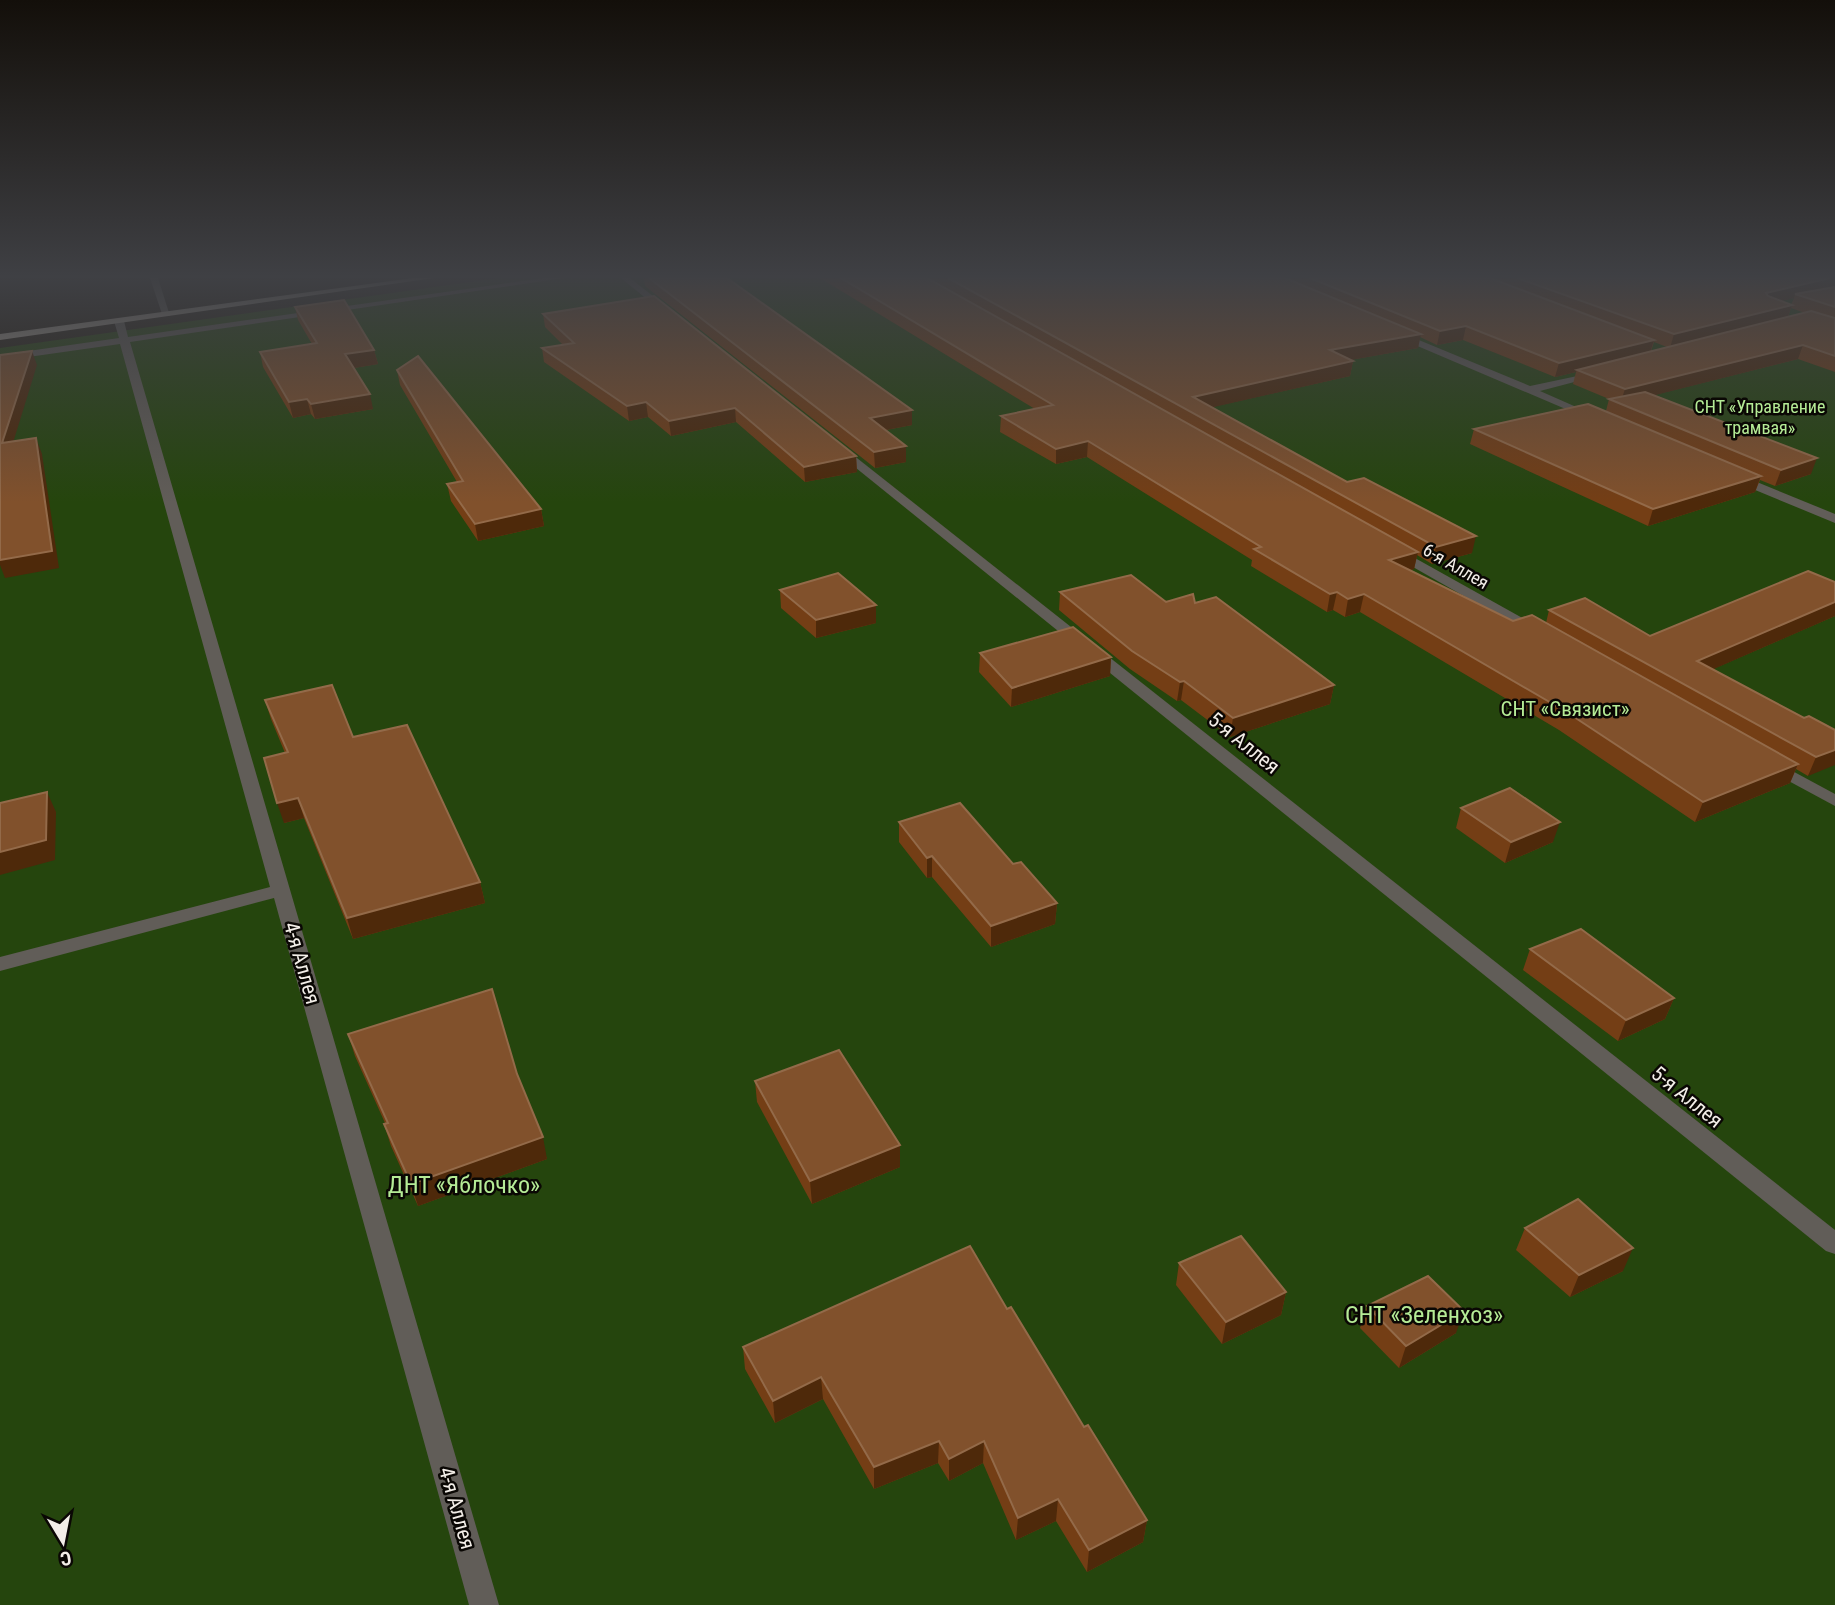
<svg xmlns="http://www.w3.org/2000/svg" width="1835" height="1605" font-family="'Roboto Condensed',sans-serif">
<rect width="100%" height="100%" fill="#231c12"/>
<polygon fill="#25450d" points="499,278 1835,278 1835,1605 0,1605 0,348"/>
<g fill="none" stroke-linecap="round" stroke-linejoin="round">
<g fill="#615d58" fill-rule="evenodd">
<polygon points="150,278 158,278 170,316 162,314"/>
<polygon points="544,278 564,278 130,342 499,1605 469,1605 274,898 0,971 0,957 270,887 120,344 0,361 0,355 119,338 114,321 119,318 124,321 128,337"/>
<polygon points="621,278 630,278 672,311 664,313"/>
<polygon points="1397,331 1530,386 1601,371 1601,375 1540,391 1599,417 1589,419 1394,336 1394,332"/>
<polygon points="835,447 843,447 1835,1230 1835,1254 1826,1251 835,451"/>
<polygon points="1735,473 1835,514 1835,523 1731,480 1731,474"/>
<polygon points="1397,548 1542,629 1544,632 1537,636 1532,635 1392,555 1392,549"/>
<polygon points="1774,761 1835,794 1835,806 1768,770 1766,766"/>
</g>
<polygon fill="#a59e93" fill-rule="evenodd" points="413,278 434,278 0,340 0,334"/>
</g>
<g fill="#743e15" fill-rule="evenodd">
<polygon points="644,278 727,278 912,425 886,430 906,462 875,468 645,286"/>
<path d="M820,278H1835V372L1798,359L1654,395L1811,474L1775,486L1760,480L1755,492L1648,526L1470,444L1474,429L1606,411L1609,399L1573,384L1576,372L1555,377L1463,340L1437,345L1420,337L1418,348L1350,360L1353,361L1350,376L1212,407L1472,553L1432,564L1417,555L1414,569L1410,570L1513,621L1546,623L1549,610L1650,636L1835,582V616L1713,669L1804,718L1835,730L1808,776L1796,769L1790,783L1695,822L1559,730L1360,612L1345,617L1333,610L1327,612L1251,566L1252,560L1087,457L1056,464L1000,432L1001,416L1035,409ZM1794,298L1791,305L1781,301ZM1791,308L1805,313L1788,317ZM1654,342L1667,347L1651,351Z"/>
<polygon points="295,307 374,350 378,364 354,368 373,409 315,419 311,414 293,418 263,367 260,352 312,344 298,320"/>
<polygon points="543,314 856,456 857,472 805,482 736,422 671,436 648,417 629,421 544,362 542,348 563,345 545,327"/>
<polygon points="397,370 541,509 544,526 478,541 451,501 447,484 457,482 400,385"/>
<polygon points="780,590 876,605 876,623 816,638 781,608"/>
<polygon points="1060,592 1195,603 1334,685 1330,704 1230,737 1181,700 1177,701 1130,669 1059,610"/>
<polygon points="980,653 1111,657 1110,676 1011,707 979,672"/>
<polygon points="265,700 353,737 480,882 485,903 353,939 304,818 284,823 285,753 271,719"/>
<polygon points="1461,808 1553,842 1505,863 1456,828"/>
<polygon points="899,822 1013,864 1057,903 1055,924 991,947 932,877 927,878 899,842"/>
<polygon points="1530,949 1674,998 1665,1019 1618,1041 1523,970"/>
<polygon points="348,1034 517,1074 547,1159 418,1206 391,1146 384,1124 385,1123 355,1056"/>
<polygon points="755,1081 900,1145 900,1167 812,1204 757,1102"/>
<polygon points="1525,1228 1623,1271 1570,1297 1516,1250"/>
<polygon points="1179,1263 1286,1292 1281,1315 1222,1344 1176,1285"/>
<polygon points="1367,1306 1456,1333 1399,1368 1360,1328"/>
<polygon points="1007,1309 1084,1427 1147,1520 1143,1542 1087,1572 1056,1521 1016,1540 983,1463 949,1481 938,1463 874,1489 823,1399 775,1423 745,1369 743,1347"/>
</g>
<g fill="#4e290a">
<polygon points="1830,278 1835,278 1835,288 1795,294 1794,298 1762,306 1766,293"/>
<polygon points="1792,305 1787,319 1670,348 1674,334"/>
<polygon points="1466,326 1463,340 1437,345 1440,331"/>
<polygon points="1421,334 1418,348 1328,364 1330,350"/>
<polygon points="1654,340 1650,353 1577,370 1576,372 1555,377 1559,363"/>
<polygon points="1803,345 1798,359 1620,404 1625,389"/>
<polygon points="374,350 378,364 348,369 345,354"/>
<polygon points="32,351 37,365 8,459 2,443"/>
<polygon points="1353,361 1350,376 1192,412 1193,397"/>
<polygon points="370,394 373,409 315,419 311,404"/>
<polygon points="307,399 311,414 293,418 289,402"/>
<polygon points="646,402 648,417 629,421 627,406"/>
<polygon points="735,408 736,422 671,436 669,421"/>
<polygon points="912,410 912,425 870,433 870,418"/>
<polygon points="36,438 42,454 59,568 5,578 0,565 0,560"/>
<polygon points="1088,441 1087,457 1056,464 1056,449"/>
<polygon points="906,446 906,462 875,468 874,452"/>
<polygon points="856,456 857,472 805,482 804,467"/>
<polygon points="1817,458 1811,474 1775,486 1781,470"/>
<polygon points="1761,476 1755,492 1648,526 1653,509"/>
<polygon points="541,509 544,526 478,541 475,524"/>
<polygon points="1476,536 1472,553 1432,564 1436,547"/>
<polygon points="1418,552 1414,569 1385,577 1389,560"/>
<polygon points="1337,592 1333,610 1327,612 1330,594"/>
<polygon points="1364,594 1360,612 1345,617 1348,599"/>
<polygon points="1835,602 1835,616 1691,679 1697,661"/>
<polygon points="876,605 876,623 816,638 816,620"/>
<polygon points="1111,657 1110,676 1011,707 1012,688"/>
<polygon points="1184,681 1181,700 1177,701 1180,682"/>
<polygon points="1334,685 1330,704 1230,737 1233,718"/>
<polygon points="1835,750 1835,765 1808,776 1816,757"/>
<polygon points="1798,764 1790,783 1695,822 1703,802"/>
<polygon points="47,792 56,812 55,860 0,875 0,852"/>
<polygon points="298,798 304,818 284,823 277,803"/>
<polygon points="1560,822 1553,842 1505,863 1511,842"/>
<polygon points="932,856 932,877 927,878 927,858"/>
<polygon points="480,882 485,903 353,939 347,918"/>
<polygon points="1057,903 1055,924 991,947 991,926"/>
<polygon points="1674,998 1665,1019 1618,1041 1626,1020"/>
<polygon points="543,1137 547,1159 418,1206 411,1184"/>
<polygon points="900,1145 900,1167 812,1204 810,1181"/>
<polygon points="1633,1248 1623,1271 1570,1297 1579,1275"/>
<polygon points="1286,1292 1281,1315 1222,1344 1226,1322"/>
<polygon points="1464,1311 1456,1333 1399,1368 1406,1346"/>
<polygon points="821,1377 823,1399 775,1423 773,1401"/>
<polygon points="939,1441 938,1463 874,1489 874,1467"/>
<polygon points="984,1441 983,1463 949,1481 949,1459"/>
<polygon points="1058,1499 1056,1521 1016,1540 1018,1518"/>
<polygon points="1147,1520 1143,1542 1087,1572 1089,1550"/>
</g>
<g fill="#81512c" stroke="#936a49" stroke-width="2">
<polygon points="649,278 727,278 912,410 870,418 906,446 874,452"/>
<polygon points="841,278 927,278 1418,552 1389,560 1513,621 1532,615 1798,764 1703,802 1565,711 1364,594 1348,599 1337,592 1330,594 1254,549 1261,547 1088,441 1056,449 1001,416 1053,405"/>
<polygon points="948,278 1285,278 1421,334 1330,350 1353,361 1193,397 1347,482 1364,478 1476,536 1436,547"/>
<polygon points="1310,278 1490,278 1654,340 1559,363 1466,326 1440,331"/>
<polygon points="1517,278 1830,278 1766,293 1768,296 1792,305 1674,334"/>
<polygon points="1835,287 1835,307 1795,294"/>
<polygon points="654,296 856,456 804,467 735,408 669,421 646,402 627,406 542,348 574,343 543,314"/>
<polygon points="344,300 374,350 345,354 370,394 311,404 307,399 289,402 260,352 317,343 295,307"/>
<polygon points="1811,311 1835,318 1835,356 1803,345 1625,389 1577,370"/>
<polygon points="32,351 2,443 36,438 52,551 0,560 0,355"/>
<polygon points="418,356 541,509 475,524 447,484 463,481 397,370"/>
<polygon points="1645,392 1817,458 1781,470 1609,399"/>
<polygon points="1588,404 1761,476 1653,509 1474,429"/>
<polygon points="1808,571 1835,582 1835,602 1697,661 1804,718 1809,716 1835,730 1835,750 1816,757 1549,610 1585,598 1650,636"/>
<polygon points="838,573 876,605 816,620 780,590"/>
<polygon points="1131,575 1166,602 1193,594 1195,603 1216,597 1334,685 1233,718 1184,681 1180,682 1132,651 1060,592"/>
<polygon points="1073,627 1111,657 1012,688 980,653"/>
<polygon points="332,685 353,737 407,725 480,882 347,918 298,798 277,803 264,758 288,752 265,700"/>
<polygon points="1510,788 1560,822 1511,842 1461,808"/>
<polygon points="47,792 46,840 0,852 0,803"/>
<polygon points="960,803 1013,864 1021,862 1057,903 991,926 932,856 927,858 899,822"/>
<polygon points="1581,929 1674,998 1626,1020 1530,949"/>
<polygon points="492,989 517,1074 543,1137 411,1184 384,1124 388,1123 348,1034"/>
<polygon points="839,1050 900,1145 810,1181 755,1081"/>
<polygon points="1578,1199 1633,1248 1579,1275 1525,1228"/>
<polygon points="1241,1236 1286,1292 1226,1322 1179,1263"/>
<polygon points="970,1246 1007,1309 1011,1307 1084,1427 1088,1425 1147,1520 1089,1550 1058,1499 1018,1518 984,1441 949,1459 939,1441 874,1467 821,1377 773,1401 743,1347"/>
<polygon points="1428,1276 1464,1311 1406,1346 1367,1306"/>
</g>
<linearGradient id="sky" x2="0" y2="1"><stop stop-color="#130f0a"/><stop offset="0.55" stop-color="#3f4044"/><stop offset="1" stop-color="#3f4044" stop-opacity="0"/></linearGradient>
<rect width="1835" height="502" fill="url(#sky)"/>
<g text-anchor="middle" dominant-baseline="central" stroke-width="5" stroke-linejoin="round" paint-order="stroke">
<g font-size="18" fill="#b5eb96" stroke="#0a0704">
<text x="1760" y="406">СНТ «Управление<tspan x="1760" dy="21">трамвая»</tspan></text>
</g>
<g font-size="18" fill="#f3eee8" stroke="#0a0704">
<text transform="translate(1456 566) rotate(30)">6-я Аллея</text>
</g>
<g font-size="21" fill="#b5eb96" stroke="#0a0704">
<text x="1565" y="709">СНТ «Связист»</text>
</g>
<g font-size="21" fill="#f3eee8" stroke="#0a0704">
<text transform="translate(1244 743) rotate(39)">5-я Аллея</text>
<text transform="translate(302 963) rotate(74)">4-я Аллея</text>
<text transform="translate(1687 1097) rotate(39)">5-я Аллея</text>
<text transform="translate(457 1508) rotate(74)">4-я Аллея</text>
</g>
<g font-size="24" fill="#b5eb96" stroke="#0a0704">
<text x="464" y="1185">ДНТ «Яблочко»</text>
<text x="1424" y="1315">СНТ «Зеленхоз»</text>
</g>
</g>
<g transform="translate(63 1542) rotate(170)" stroke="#0a0704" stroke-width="5" paint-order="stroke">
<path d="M0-5L12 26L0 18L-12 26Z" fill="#f3eee8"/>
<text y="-10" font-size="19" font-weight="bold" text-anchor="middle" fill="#f3eee8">С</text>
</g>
</svg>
